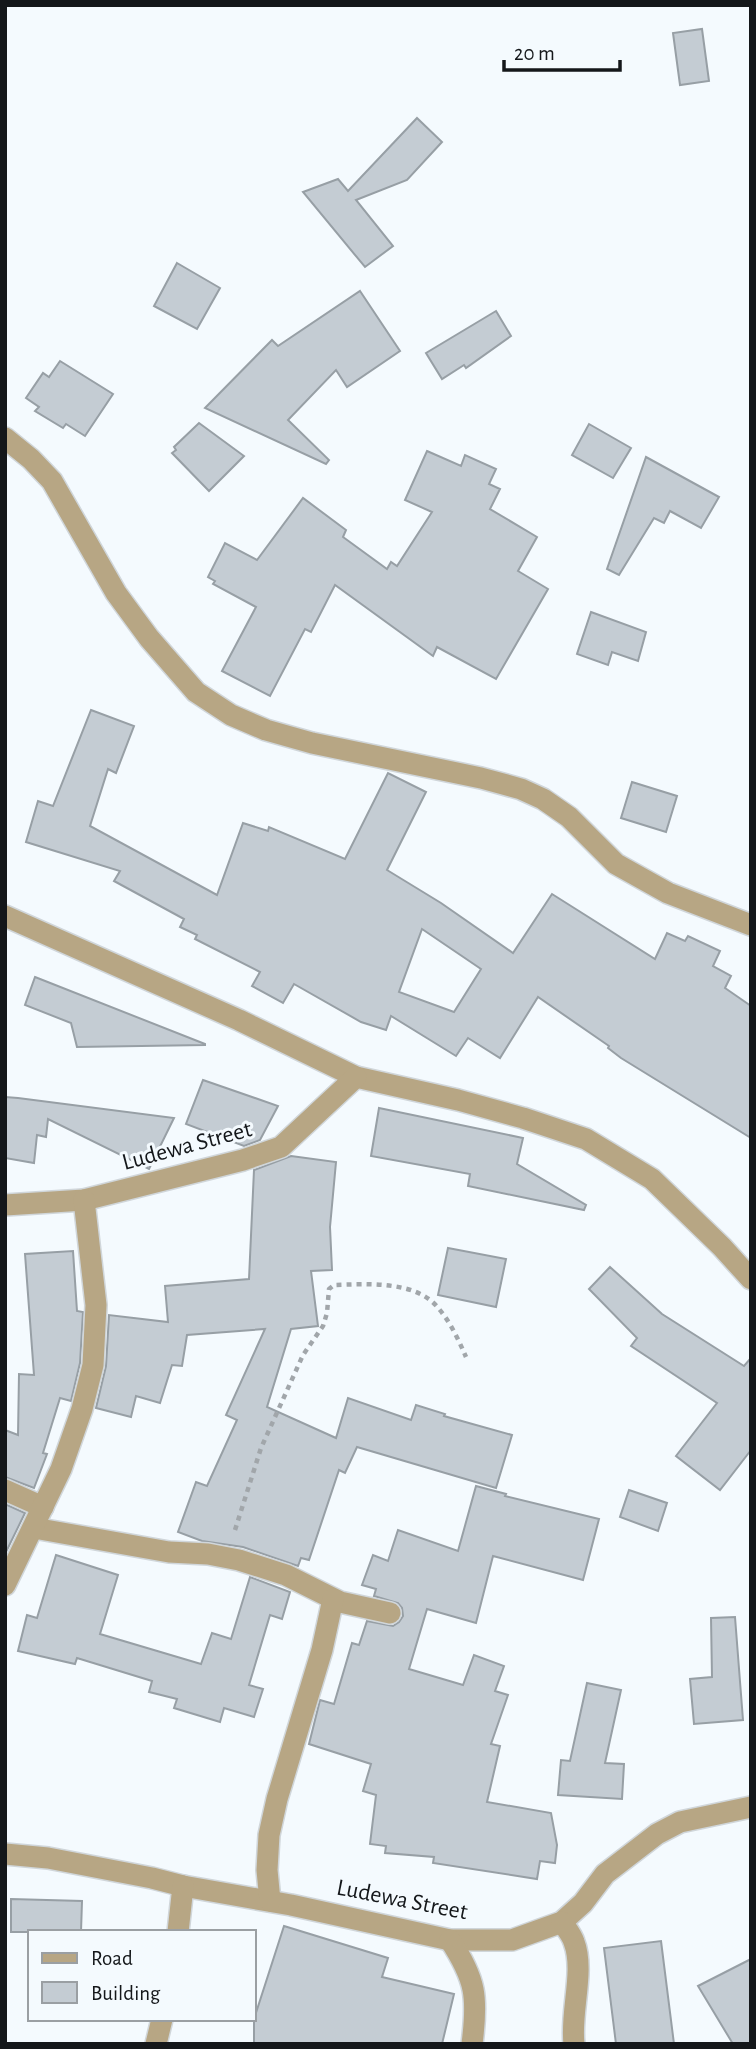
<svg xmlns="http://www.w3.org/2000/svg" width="756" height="2049" font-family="'Alegreya Sans',sans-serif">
<rect width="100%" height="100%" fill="#f4fafe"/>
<g fill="#c4ccd3" stroke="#979fa5" stroke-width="2" fill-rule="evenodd">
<polygon points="702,29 709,81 680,85 673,33"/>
<polygon points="417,118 442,142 407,180 356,200 393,246 365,267 303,192 338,179 348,191"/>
<polygon points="177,263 220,288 197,329 154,306"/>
<polygon points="360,291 400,351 347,387 336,370 288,420 329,460 326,464 205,408 272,340 278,346"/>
<polygon points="496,311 511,336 466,368 464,365 442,379 426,353"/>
<polygon points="60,361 113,394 85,436 66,424 63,428 35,411 39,407 26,398 43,373 49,377"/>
<polygon points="199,423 244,456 209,491 172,453 176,450 174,447"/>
<polygon points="589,424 631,448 613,478 572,455"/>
<polygon points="427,451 461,466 465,455 496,469 489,484 500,489 490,509 537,537 518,571 548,589 496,679 437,647 433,656 335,585 311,632 305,629 270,696 222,671 256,607 213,584 215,581 208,577 225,543 257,560 303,498 346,530 343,537 387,569 391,562 397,566 432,512 405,500"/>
<polygon points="646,457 719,497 701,528 670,511 664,523 654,518 619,575 607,569"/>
<polygon points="591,612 646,632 638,661 612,652 608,665 577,654"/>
<path d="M91,710L134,726L116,773L108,769L90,826L217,895L243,823L268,831L269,827L345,859L388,773L426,792L387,870L441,903L513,953L552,894L655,959L667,933L685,941L688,936L720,951L713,966L731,976L725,988L751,1006V1138L621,1058L608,1048L609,1046L538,997L500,1058L468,1038L456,1056L391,1016L386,1030L361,1022L294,984L283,1003L252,986L260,972L195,939L197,935L180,927L184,919L114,881L120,871L26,842L38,801L53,806ZM422,929L481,969L454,1012L399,992Z"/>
<polygon points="632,782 677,796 666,832 621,818"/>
<polygon points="35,977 205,1044 205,1045 77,1047 71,1023 25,1005"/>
<polygon points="203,1080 278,1106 260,1140 244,1146 186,1124"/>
<polygon points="5,1097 18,1098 174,1118 149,1169 48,1119 46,1137 37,1135 34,1163 5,1158"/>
<polygon points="379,1108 523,1138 517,1164 586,1205 584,1210 468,1186 470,1174 371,1156"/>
<polygon points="291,1156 336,1162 330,1227 332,1270 311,1271 318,1326 291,1329 267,1407 336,1438 348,1398 411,1420 416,1405 445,1414 444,1416 512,1435 496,1488 357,1447 345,1473 339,1470 309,1560 301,1558 298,1566 243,1547 202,1541 178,1532 196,1482 207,1486 237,1420 226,1415 265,1329 187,1335 182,1366 172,1365 160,1403 136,1396 131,1417 96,1408 106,1366 109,1315 168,1322 165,1286 249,1279 254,1170"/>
<polygon points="448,1248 506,1259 496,1307 438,1295"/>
<polygon points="73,1251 77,1311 83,1312 80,1363 71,1401 60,1398 43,1453 47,1454 34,1488 5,1477 5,1430 18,1435 19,1374 34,1375 25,1254"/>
<polygon points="610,1267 662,1314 744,1366 751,1358 751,1450 720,1490 676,1456 717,1403 631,1346 637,1338 589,1289"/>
<polygon points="476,1486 506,1494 505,1496 599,1519 583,1580 493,1556 476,1623 427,1609 409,1669 463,1685 474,1655 504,1666 495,1691 508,1695 491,1744 500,1746 487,1802 551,1813 557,1845 555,1863 540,1861 537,1879 433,1863 434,1857 385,1853 386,1846 370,1844 376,1795 363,1791 371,1764 309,1744 320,1700 334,1704 352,1643 359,1645 367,1621 393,1626 399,1622 403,1616 402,1608 398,1603 374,1596 376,1589 362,1585 373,1555 388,1561 398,1530 458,1551"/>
<polygon points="629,1490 667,1503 658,1531 620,1517"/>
<polygon points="5,1504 25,1513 5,1554"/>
<polygon points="56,1555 118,1575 100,1634 201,1664 212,1633 231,1639 250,1577 290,1592 282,1619 270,1615 249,1685 263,1689 254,1717 224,1708 220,1722 174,1708 177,1699 149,1692 152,1681 77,1658 75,1664 18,1651 27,1615 37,1618"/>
<polygon points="735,1617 743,1720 694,1724 690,1679 712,1677 711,1618"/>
<polygon points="587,1683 621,1690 605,1763 624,1764 622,1799 558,1795 561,1760 570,1761"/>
<polygon points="11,1899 82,1901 81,1932 11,1932"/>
<polygon points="284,1926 388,1958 382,1977 454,1994 442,2044 254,2044 254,2019"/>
<polygon points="661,1941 674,2044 616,2044 604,1948"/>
<polygon points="751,1959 751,2044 733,2044 698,1986"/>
</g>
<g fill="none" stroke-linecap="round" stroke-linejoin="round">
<g stroke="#d0d6da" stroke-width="24">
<g id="minor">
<polyline points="5,438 31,459 52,481 116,593 149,638 196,692 231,715 266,730 312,743 481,778 521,789 543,799 569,817 616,864 668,893 751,925"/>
<polyline points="5,916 239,1020 356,1077 458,1100 523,1118 586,1139 652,1179 722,1247 751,1279"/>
<polyline points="5,1205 84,1200 243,1160 281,1147 356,1077"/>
<polyline points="5,1490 43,1507"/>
<polyline points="34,1528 169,1552 208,1554 239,1560 286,1575 340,1602 390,1613"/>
<polyline points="5,1585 61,1469 82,1409 93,1365 96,1305 84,1200"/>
<polyline points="5,1854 48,1858 152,1878 183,1886 291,1905 450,1940 512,1940 562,1922 583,1903 605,1874 657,1834 680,1822 751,1807"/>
<polyline points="270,1901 267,1870 269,1835 277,1799 322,1650 333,1599"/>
<path d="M562,1922C566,1928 572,1935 574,1942C585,1971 570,2012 574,2044"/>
<polyline points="178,1932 183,1886"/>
<path d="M450,1940C476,1980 478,1997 472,2044"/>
<polyline points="156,2044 162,2019"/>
</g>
</g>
<path stroke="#a1a6aa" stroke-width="4.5" stroke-dasharray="5 5" stroke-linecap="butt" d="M235,1530L261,1448L303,1355L323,1326L327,1313L329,1289L334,1285C367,1284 417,1280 439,1309C451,1323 459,1341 466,1357"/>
<use href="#minor" stroke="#b7a684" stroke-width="21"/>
</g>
<g text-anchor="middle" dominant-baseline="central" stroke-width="6" stroke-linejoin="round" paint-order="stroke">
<g font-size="24" fill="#14171a" stroke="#f4fafe">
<text transform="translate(187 1146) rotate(-15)">Ludewa Street</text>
<text transform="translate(402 1900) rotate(11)">Ludewa Street</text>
</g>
</g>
<rect width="756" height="2049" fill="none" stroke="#14171a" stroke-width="14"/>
<rect x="28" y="1930" width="228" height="91" fill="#f4fafe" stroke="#9a9fa3" stroke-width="2"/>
<rect x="42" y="1953" width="35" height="10" fill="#b7a684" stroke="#9a9fa3" stroke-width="2"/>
<text x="91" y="1965" font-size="21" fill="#14171a">Road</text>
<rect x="42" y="1982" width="35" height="21" fill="#c4ccd3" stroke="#9a9fa3" stroke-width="2"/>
<text x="91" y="2000" font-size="21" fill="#14171a">Building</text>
<path d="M504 60v10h116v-10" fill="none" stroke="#14171a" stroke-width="3.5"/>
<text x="514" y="60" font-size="21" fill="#14171a" stroke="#f4fafe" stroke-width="5" paint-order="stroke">20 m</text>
</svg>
